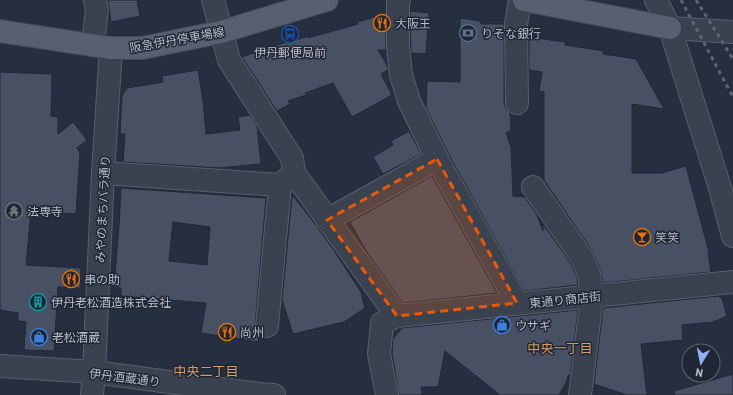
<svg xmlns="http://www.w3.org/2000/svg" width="733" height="395" font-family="Barlow,'Noto Sans JP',sans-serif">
<rect width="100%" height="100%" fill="#262f3f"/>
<g fill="#475163" stroke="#212836" fill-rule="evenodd">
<polygon points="108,0 137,0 140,16 111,22"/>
<polygon points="410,11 429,13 426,54 411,53"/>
<polygon points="381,15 386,18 386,50 378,50 388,67 388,70 381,74 392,95 352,117 333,83 305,93 306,95 288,101 290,104 277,111 242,57 256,52 256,53 286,42 286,43 308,36 308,38 358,24 357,22"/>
<polygon points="460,18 480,21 481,24 504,24 504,103 506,109 510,113 511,130 506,133 511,147 513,196 525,197 537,215 543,231 543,224 570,262 577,277 578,285 524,291 448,153 426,108 427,81 460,82"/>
<polygon points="529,37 565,42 565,45 604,51 603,54 636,59 664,109 632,104 632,173 662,173 686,166 709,252 708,253 711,272 603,283 600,269 591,249 544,180 544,92 539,91 542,72 529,70"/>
<polygon points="198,70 203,100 206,134 240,130 238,117 250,115 257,126 261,164 219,168 123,162 125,134 120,134 122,96 124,92 127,88 163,82 162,76"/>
<polygon points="0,72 52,74 51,116 58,117 58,134 73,122 87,140 77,148 80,153 76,214 31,211 26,265 81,268 80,288 58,287 54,351 24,350 26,322 18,321 18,313 0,310"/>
<polygon points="409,131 421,154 383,174 373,157 393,145 391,141"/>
<polygon points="432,176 497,293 403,303 368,254 350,222"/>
<path d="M121,188L266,198L255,325L256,331L259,335L258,342L201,333L206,303L121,296V288L114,287L119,226ZM173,222L210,227L207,265L169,261Z"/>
<polygon points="292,196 293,196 312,220 333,249 361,292 365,308 344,322 293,334 282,300"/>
<polygon points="718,296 722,298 727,316 713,322 682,325 683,340 641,344 647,395 627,395 594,384 603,308"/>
<polygon points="578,310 570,376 568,375 567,381 559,395 500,395 445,351 438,387 421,387 422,395 399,395 392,353 393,339 402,328"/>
<polygon points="733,374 733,395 675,395 674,391"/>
</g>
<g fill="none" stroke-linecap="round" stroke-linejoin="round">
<g stroke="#585f6d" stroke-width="24">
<g id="minor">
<polyline points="213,0 229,60 292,158 294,173"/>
<polyline points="399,0 398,2 398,46 401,75 409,101 437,159 517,303"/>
<polyline points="656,0 670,28 720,188 733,236"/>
<polyline points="670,28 733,32"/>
<polyline points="93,45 97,9 95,0"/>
<polyline points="517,103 516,24 520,0"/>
<polyline points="103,173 280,185 294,173 397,316"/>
<polyline points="533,187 581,256 589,274 592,296 580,395"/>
<polyline points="327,220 437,159"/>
<polyline points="267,326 280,185"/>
<polyline points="0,366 94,372 259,394 274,395"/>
<polyline points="92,395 94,372 103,173 111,48"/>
<polyline points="387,395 379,354 382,323 397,316 733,282"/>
</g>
</g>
<g stroke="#444a58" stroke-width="24">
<g id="major">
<polyline points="524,0 670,28"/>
<polyline points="0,31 111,48 142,48 221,32 327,0"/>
</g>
</g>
<use href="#minor" stroke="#3a414f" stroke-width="22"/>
<use href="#major" stroke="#58606f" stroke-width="22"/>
<g stroke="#5c6576" stroke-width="3" stroke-dasharray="4 4" stroke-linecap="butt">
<polyline points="681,0 733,97"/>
<polyline points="696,0 733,59"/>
</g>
</g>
<path fill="#e8590c" fill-opacity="0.2" stroke="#e8590c" stroke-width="3" stroke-dasharray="8 5" stroke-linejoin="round" d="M437,159L517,303L397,316L327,220Z"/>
<defs>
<g id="restaurant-ring" transform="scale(0.9)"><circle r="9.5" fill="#1f2634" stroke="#e8710a" stroke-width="1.5"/><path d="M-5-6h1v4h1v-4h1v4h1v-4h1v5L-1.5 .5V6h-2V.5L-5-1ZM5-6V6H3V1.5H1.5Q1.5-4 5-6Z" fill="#e8710a"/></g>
<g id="bank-ring" transform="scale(0.9)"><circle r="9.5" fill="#1f2634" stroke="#5c6f8a" stroke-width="1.5"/><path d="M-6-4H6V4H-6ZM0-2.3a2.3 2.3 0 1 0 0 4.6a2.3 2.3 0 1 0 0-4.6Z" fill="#5c6f8a"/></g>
<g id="bus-ring" transform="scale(0.9)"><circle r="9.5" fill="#1f2634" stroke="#1a4fb4" stroke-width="1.5"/><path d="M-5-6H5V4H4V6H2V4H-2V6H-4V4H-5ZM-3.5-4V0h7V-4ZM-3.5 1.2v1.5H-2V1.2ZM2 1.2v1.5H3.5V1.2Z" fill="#1a4fb4"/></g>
<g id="temple-ring" transform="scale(0.9)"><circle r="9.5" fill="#1f2634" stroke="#6b7280" stroke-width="1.5"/><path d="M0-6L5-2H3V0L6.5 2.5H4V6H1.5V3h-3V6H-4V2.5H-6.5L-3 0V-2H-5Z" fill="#6b7280"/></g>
<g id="bar-ring" transform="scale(0.9)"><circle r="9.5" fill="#1f2634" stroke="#e8710a" stroke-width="1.5"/><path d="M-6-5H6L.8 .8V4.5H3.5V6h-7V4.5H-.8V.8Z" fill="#e8710a"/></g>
<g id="building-ring" transform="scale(0.9)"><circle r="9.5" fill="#1f2634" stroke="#0f9aa8" stroke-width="1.5"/><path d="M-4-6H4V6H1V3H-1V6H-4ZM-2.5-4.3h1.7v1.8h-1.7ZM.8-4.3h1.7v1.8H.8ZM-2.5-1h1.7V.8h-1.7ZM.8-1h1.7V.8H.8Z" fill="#0f9aa8"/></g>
<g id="shop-ring" transform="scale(0.9)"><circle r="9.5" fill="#1f2634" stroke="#3f7fe0" stroke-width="1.5"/><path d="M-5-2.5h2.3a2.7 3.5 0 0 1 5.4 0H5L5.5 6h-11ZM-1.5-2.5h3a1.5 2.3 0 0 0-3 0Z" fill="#3f7fe0"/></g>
</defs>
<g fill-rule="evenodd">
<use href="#restaurant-ring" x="382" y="23"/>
<use href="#bank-ring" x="468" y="33"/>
<use href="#bus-ring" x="290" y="34"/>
<use href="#temple-ring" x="14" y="211"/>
<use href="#bar-ring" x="642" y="237"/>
<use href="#restaurant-ring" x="71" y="279"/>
<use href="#building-ring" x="38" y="302"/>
<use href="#shop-ring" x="502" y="325"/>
<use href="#restaurant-ring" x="227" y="332"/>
<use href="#shop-ring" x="39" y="337"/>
</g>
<g text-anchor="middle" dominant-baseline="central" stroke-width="3" stroke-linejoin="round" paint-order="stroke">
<g font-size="12" fill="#b7bdca" stroke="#1f2634" text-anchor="start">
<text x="395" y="23">大阪王</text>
<text x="481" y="33">りそな銀行</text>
<text x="290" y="52" text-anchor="middle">伊丹郵便局前</text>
<text x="27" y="211">法専寺</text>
<text x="655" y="237">笑笑</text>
<text x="84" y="279">串の助</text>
<text x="51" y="302">伊丹老松酒造株式会社</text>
<text x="515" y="325">ウサギ</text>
<text x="240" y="332">尚州</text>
<text x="52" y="337">老松酒蔵</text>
</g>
<g font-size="12" fill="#b7bdca" stroke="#1f2634">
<text transform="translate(177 39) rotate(-10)">阪急伊丹停車場線</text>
<text transform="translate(102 209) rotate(-87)">みやのまちバラ通り</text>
<text transform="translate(565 299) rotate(-6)">東通り商店街</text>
<text transform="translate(125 377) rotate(7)">伊丹酒蔵通り</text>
</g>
<g font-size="13" fill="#d19e6a" stroke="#1f2634">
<text x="560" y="348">中央一丁目</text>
<text x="206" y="371">中央二丁目</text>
</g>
</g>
<g transform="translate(701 363) rotate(190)"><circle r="19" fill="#1f2634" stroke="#5c6270"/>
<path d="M0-3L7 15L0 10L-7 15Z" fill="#91b0f4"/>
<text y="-6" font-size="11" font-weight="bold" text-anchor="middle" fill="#b7bdca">N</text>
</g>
</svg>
